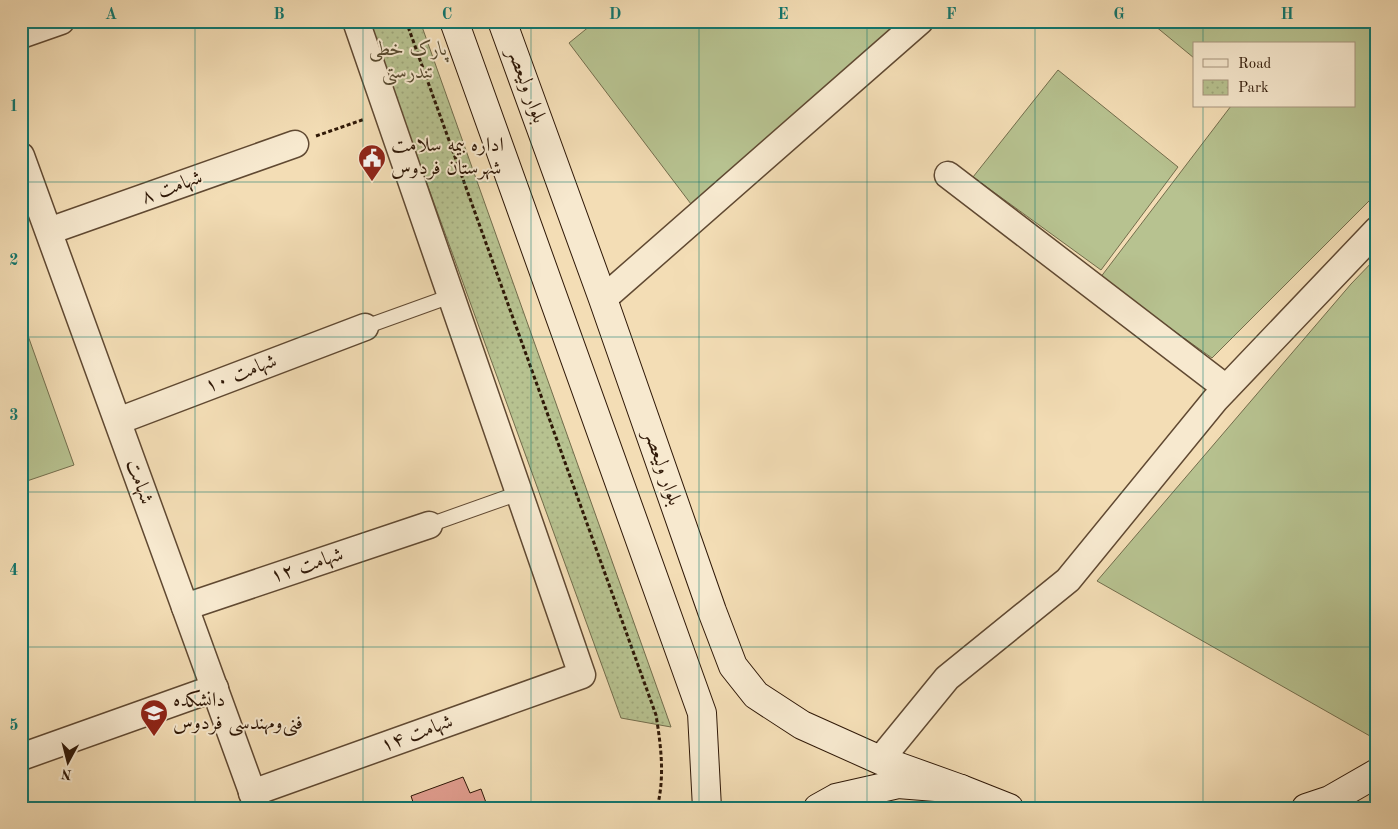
<svg xmlns="http://www.w3.org/2000/svg" width="1398" height="829" font-family="'Old Standard TT',Amiri,serif">
<defs>
<pattern id="park-dots" width="8" height="8" patternUnits="userSpaceOnUse" patternTransform="scale(1.25)"><rect width="8" height="8" fill="#b7c290"/><path d="M2 2h.1M6 6h.1" fill="none" stroke="#9ea67b" stroke-width="1.8" stroke-linecap="round"/></pattern>
</defs>
<rect width="100%" height="100%" fill="#f3ddb5"/>
<filter id="stains"><feTurbulence type="fractalNoise" baseFrequency=".004" numOctaves="4"/><feColorMatrix values="0 0 0 0 .2 0 0 0 0 .09 0 0 0 0 .02 0 0 0 .5 -.17"/></filter>
<radialGradient id="worn" r=".72"><stop offset=".6" stop-color="#630" stop-opacity="0"/><stop offset="1" stop-color="#630" stop-opacity=".3"/></radialGradient>
<g fill="#b7c290" stroke="#736d4c">
<polygon points="596,21 912,21 694,208 569,43"/>
<polygon points="1149,21 1377,21 1377,193 1212,358 1100,278 1231,106 1354,106 1354,44 1194,44 1194,58"/>
<polygon points="1058,70 1178,167 1101,270 973,177"/>
<polygon points="1377,257 1377,740 1097,581 1351,284"/>
<polygon points="21,316 74,465 21,483"/>
</g>
<polygon fill="url(#park-dots)" stroke="#736d4c" points="368,21 420,21 671,727 621,718"/>
<polygon fill="#df9c8d" stroke="#2f1807" points="463,777 470,793 481,789 488,808 415,808 411,796"/>
<g fill="none" stroke-linecap="round" stroke-linejoin="round">
<g stroke="#604932" stroke-width="16">
<g id="service">
<polyline points="365,327 451,296"/>
<polyline points="429,525 519,493"/>
</g>
</g>
<g stroke="#604932" stroke-width="29">
<g id="minor">
<polyline points="21,35 61,21"/>
<polyline points="21,156 258,808"/>
<polyline points="948,175 1226,388"/>
<polyline points="49,231 295,144"/>
<polyline points="603,299 920,21"/>
<polyline points="118,421 365,327"/>
<polyline points="185,607 429,525"/>
<polyline points="21,757 215,688"/>
<polyline points="880,760 947,678 1068,580 1215,400 1377,230"/>
<polyline points="252,793 582,675 356,21"/>
</g>
</g>
<g stroke="#2f1807" stroke-width="30">
<g id="secondary">
<polyline points="454,21 702,713 707,808"/>
<polyline points="502,21 603,299 712,611 733,666 756,695 802,725 880,760 961,789"/>
<polyline points="818,808 836,798 898,784 961,789 1009,808"/>
<polyline points="1306,808 1330,800 1377,773"/>
</g>
</g>
<g stroke="#2f1807" stroke-width="3" stroke-dasharray="4 2.5" stroke-linecap="butt">
<path d="M406,21L656,715C661,746 665,777 657,808"/>
<polyline points="316,136 365,119"/>
</g>
<use href="#service" stroke="#f7e9cf" stroke-width="14"/>
<use href="#minor" stroke="#f7e9cf" stroke-width="26"/>
<use href="#secondary" stroke="#f7e9cf" stroke-width="28"/>
</g>
<path fill="none" stroke="#0f766e" stroke-width="1" stroke-opacity="0.55" d="M195,21V808M363,21V808M531,21V808M699,21V808M867,21V808M1035,21V808M1203,21V44M1203,106V808M21,182H1377M21,337H1377M21,492H1377M21,647H1377"/>
<defs>
<g id="civic-pin" transform="scale(1.4375)"><path d="M0 17L-7.5 6A9.5 9.5 0 1 1 7.5 6Z" fill="#8f2418" stroke="#f7e9cf"/><path d="M-.6-6.5H3V-4.5H.6V-3L4-1V1h2V6H-6V1h2V-1L-.6-3ZM-1.2 2.5V6h2.4V2.5Z" fill="#fff"/></g>
<g id="university-pin" transform="scale(1.4375)"><path d="M0 17L-7.5 6A9.5 9.5 0 1 1 7.5 6Z" fill="#8f2418" stroke="#f7e9cf"/><path d="M0-5L7-2L0 1L-7-2ZM-4 1L0 2.5L4 1V4Q0 6-4 4Z" fill="#fff"/></g>
</defs>
<g fill-rule="evenodd">
<use href="#civic-pin" x="372" y="158"/>
<use href="#university-pin" x="154" y="713"/>
</g>
<g text-anchor="middle" dominant-baseline="central" stroke-width="4" stroke-linejoin="round" paint-order="stroke">
<g font-size="20" font-style="italic" fill="#584b30" stroke="#f7e9cf">
<text x="408" y="50">پارک خطی<tspan x="408" dy="23">تندرستی</tspan></text>
</g>
<g font-size="20" fill="#2f1807" stroke="#f7e9cf">
<text transform="translate(526 86) rotate(70)">بلوار ولیعصر</text>
<text transform="translate(172 188) rotate(-20)">شهامت ۸</text>
<text transform="translate(241 374) rotate(-21)">شهامت ۱۰</text>
<text transform="translate(662 468) rotate(71)">بلوار ولیعصر</text>
<text transform="translate(139 482) rotate(70)">شهامت</text>
<text transform="translate(307 566) rotate(-18)">شهامت ۱۲</text>
<text transform="translate(417 734) rotate(-20)">شهامت ۱۴</text>
</g>
<g font-size="20" fill="#2f1807" stroke="#f7e9cf" text-anchor="start">
<text x="391" y="146">اداره بیمه سلامت<tspan x="391" dy="23">شهرستان فردوس</tspan></text>
<text x="173" y="701">دانشکده<tspan x="173" dy="23">فنی‌ومهندسی فردوس</tspan></text>
</g>
</g>
<rect width="1398" height="829" fill="none" stroke="#f3ddb5" stroke-width="55"/>
<rect x="1193" y="42" width="162" height="65" fill="#f7e9cf" stroke="#a7957f"/>
<rect x="1203" y="59" width="25" height="8" fill="#f7e9cf" stroke="#a7957f"/>
<text x="1238" y="68" font-size="15" fill="#2f1807">Road</text>
<rect x="1203" y="80" width="25" height="15" fill="url(#park-dots)" stroke="#a7957f"/>
<text x="1238" y="92" font-size="15" fill="#2f1807">Park</text>
<g transform="translate(68 762) rotate(187)" stroke="#f7e9cf" stroke-width="4" paint-order="stroke">
<path d="M0-4L9 19L0 12L-9 19Z" fill="#2f1807"/>
<text y="-8" font-size="14" font-weight="bold" text-anchor="middle" fill="#2f1807">N</text>
</g>
<rect x="28" y="28" width="1342" height="774" fill="none" stroke="#0f766e" stroke-width="2"/>
<g font-size="16" text-anchor="middle" font-weight="bold" fill="#0f766e">
<text x="111" y="19">A</text>
<text x="279" y="19">B</text>
<text x="447" y="19">C</text>
<text x="615" y="19">D</text>
<text x="783" y="19">E</text>
<text x="951" y="19">F</text>
<text x="1119" y="19">G</text>
<text x="1287" y="19">H</text>
<text x="14" y="111">1</text>
<text x="14" y="265">2</text>
<text x="14" y="420">3</text>
<text x="14" y="575">4</text>
<text x="14" y="730">5</text>
</g>
<rect width="100%" height="100%" filter="url(#stains)"/>
<rect width="100%" height="100%" fill="url(#worn)"/>
</svg>
